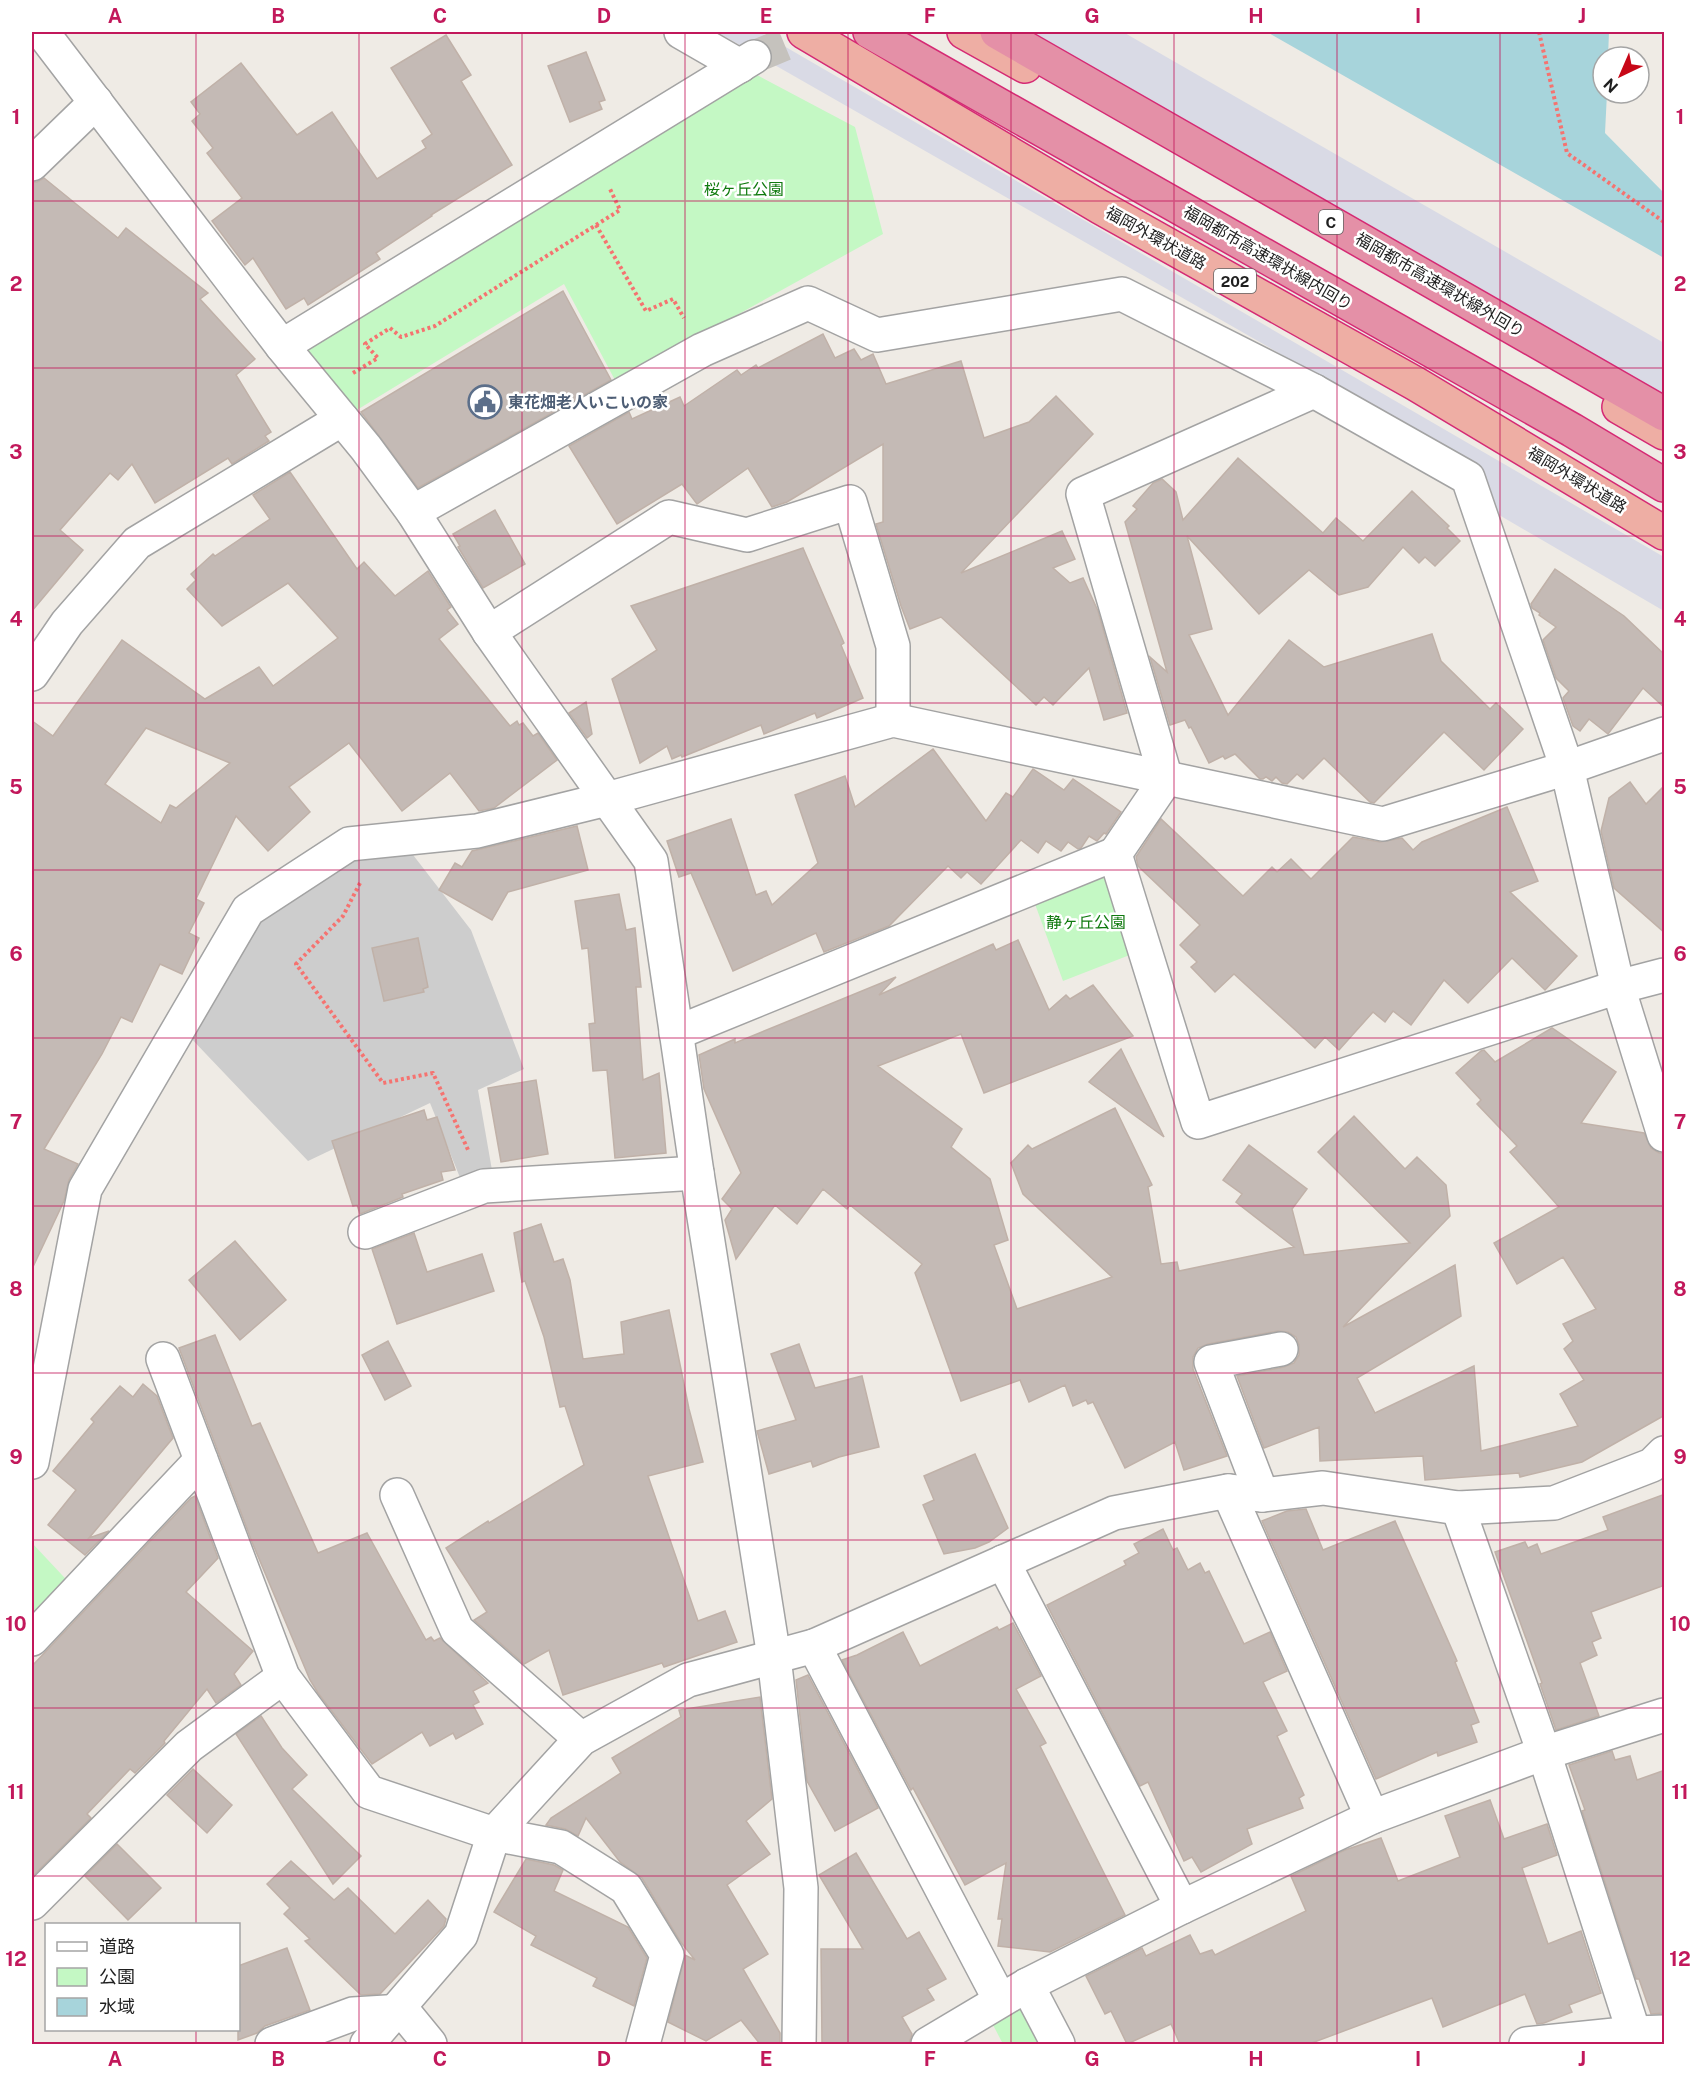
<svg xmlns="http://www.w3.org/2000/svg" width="1696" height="2076" font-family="'Public Sans','Noto Sans JP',sans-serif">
<rect width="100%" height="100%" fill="#efebe5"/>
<polygon fill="#cdcdcd" points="400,838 471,930 524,1069 478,1090 493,1176 463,1185 430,1103 308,1161 186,1033 248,910"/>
<g fill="#c4f8c4">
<polygon points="740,66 855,127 883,234 616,382 564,284 342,419 282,346"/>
<polygon points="1112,861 1140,951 1063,981 1031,893"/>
<polygon points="32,1543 77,1591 32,1639"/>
<polygon points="1020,2008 1040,2044 1003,2044 993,2025"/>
</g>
<g fill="#d9dae5">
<polygon points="717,32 760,32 1664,557 1664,611 1494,512 1482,469"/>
<polygon points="1019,32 1123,32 1664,343 1664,407"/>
</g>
<polygon fill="#a7d4db" points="1267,32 1609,32 1608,57 1603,57 1603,93 1607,93 1605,133 1664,193 1664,258"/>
<g fill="#c4bab5" stroke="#c0b1a8" stroke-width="1.5" fill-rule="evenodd">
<polygon points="446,35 471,75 461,81 512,165 431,215 432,216 376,253 380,259 308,305 304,298 286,309 253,258 245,265 212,221 242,198 207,153 213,148 192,121 200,114 191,102 241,63 297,135 332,112 377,179 426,148 422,141 432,134 391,68"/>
<polygon points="586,52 605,100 599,102 602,109 570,122 548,66"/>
<polygon points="44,178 118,238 126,228 208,293 200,299 255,359 236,375 271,432 265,436 269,441 232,464 228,458 155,503 132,464 118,480 110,473 60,530 83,550 32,611 32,182 37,182"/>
<polygon points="563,291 611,380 418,488 361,412"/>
<polygon points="823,334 835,358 854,349 861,360 873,354 886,384 961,361 984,438 1029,422 1056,396 1093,434 961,573 1062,531 1075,559 1053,568 1070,583 1083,578 1098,611 1127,713 1104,720 1089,668 1053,705 1044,697 1036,705 941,617 910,629 901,606 876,524 883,522 883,444 787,502 772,507 748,468 697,504 682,484 617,524 569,446 629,412 632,419 680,397 684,406 737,370 741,375 756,365 758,368"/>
<polygon points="1238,458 1323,533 1336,518 1363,541 1412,491 1449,526 1447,528 1460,541 1435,566 1425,557 1419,563 1403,547 1368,587 1339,595 1309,570 1259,614 1187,536 1212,629 1189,635 1228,715 1289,640 1324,667 1432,634 1441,661 1490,709 1496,703 1523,729 1484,770 1444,732 1374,803 1370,802 1324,758 1303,779 1297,774 1287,784 1282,783 1276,777 1272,781 1266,777 1263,779 1260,779 1235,754 1225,759 1223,756 1209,763 1191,727 1189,728 1185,720 1170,725 1150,657 1167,672 1125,522 1137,509 1133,506 1153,483 1162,479 1176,492 1183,520"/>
<path d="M290,472L357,569L364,562L395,596L428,571L451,607L447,610L458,624L439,639L510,726L517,721L519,725L523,723L533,736L538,733L557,760L494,808L479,811L450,773L402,811L349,743L289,787L310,812L268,851L236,816L196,899L204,903L189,933L199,938L182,974L160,964L132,1022L121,1017L102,1054L44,1149L78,1164L69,1180L64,1201L32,1269V721L53,736L122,640L205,699L259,667L273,686L338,638L288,583L222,626L187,589L196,580L191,574L213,554L215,556L270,519L253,495ZM146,728L230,763L176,808L170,805L161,823L105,784Z"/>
<polygon points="495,510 525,564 483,588 458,547 460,546 453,534"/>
<polygon points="803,548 844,643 841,645 863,698 817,718 815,713 764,734 761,725 682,757 681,755 672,759 667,746 640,763 612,679 657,650 631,606"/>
<polygon points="1555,569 1624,616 1665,655 1665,708 1643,688 1608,734 1589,719 1580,731 1573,726 1563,698 1569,691 1556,678 1543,640 1556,627 1539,615 1540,613 1532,608 1531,604"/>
<polygon points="586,702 592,734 587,738 569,713"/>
<polygon points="933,749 986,821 1006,793 1013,797 1033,769 1064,790 1073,779 1121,812 1106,834 1104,833 1097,841 1089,836 1081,848 1078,849 1068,842 1061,851 1046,841 1038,853 1021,840 981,884 967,872 961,878 948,866 889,926 824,952 816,933 733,971 691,873 679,877 667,841 731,819 756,895 766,891 772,905 818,863 795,795 845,776 855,807"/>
<polygon points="1630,782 1646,804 1665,785 1665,933 1614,888 1601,831 1609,798"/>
<polygon points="1507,807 1538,881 1510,892 1577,956 1545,990 1512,958 1468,1003 1444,980 1411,1025 1393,1011 1385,1022 1373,1012 1339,1050 1325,1037 1315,1048 1234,974 1215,992 1191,967 1197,962 1180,945 1200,925 1138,866 1136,857 1161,819 1243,896 1272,867 1277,872 1291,859 1311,879 1353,837 1380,842 1402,838 1413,850 1422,842"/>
<polygon points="577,826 588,870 508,892 492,920 439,890 455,863 462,867 472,851"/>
<polygon points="619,894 626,930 635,928 641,987 636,987 643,1080 659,1073 666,1153 615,1158 607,1070 593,1071 589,1024 595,1023 588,948 582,949 575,901"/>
<polygon points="418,938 428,987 423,989 424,992 384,1001 372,948"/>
<polygon points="1018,940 1049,1010 1066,995 1070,999 1093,985 1133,1036 984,1093 961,1034 878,1066 962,1129 951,1147 990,1179 1008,1240 994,1245 1017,1309 1112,1277 1023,1194 1011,1163 1028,1145 1032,1149 1115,1108 1152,1185 1148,1187 1161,1264 1177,1262 1179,1271 1294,1247 1236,1202 1242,1194 1223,1180 1249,1145 1307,1189 1292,1209 1304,1255 1410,1243 1318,1152 1354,1116 1405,1169 1417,1157 1446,1185 1450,1216 1343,1327 1455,1265 1461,1316 1357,1378 1375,1413 1474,1366 1481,1451 1578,1426 1560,1394 1584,1380 1564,1349 1573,1341 1563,1324 1596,1309 1563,1257 1517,1284 1494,1243 1559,1207 1510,1152 1517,1146 1477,1104 1481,1100 1456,1073 1481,1051 1484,1050 1495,1062 1552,1028 1616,1072 1581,1123 1644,1133 1651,1148 1659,1153 1665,1153 1665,1415 1582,1462 1520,1477 1519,1473 1425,1480 1423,1456 1320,1461 1319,1427 1264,1448 1237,1376 1284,1367 1294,1363 1299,1355 1299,1345 1296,1337 1288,1332 1278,1331 1208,1344 1198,1348 1193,1357 1193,1369 1227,1456 1184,1470 1175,1442 1125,1468 1093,1402 1088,1404 1086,1400 1073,1406 1065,1385 1029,1402 1020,1380 961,1401 915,1273 922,1264 850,1205 847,1209 823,1189 797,1224 775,1205 736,1259 725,1220 732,1209 722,1199 741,1173 704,1089 699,1055 735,1039 735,1043 896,977 879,995 993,944 996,950"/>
<polygon points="1121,1049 1164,1137 1089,1082"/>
<polygon points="536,1080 548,1154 501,1162 488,1088"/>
<polygon points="424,1110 427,1120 437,1117 455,1170 441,1172 443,1180 402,1194 403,1197 360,1214 357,1205 353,1206 332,1141"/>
<polygon points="541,1224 554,1262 563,1259 570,1280 583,1359 624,1354 621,1322 669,1310 689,1409 703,1462 648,1476 698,1621 725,1611 737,1642 664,1667 662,1663 563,1695 549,1650 524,1664 474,1620 487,1612 446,1548 488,1521 489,1523 584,1465 565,1406 560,1407 544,1337 525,1281 522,1282 514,1233"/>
<polygon points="414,1233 427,1272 482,1254 494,1291 397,1324 372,1249"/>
<polygon points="235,1241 286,1300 240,1340 189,1280"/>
<polygon points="215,1335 252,1426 260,1423 318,1553 367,1533 426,1640 431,1637 434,1641 440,1638 488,1683 473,1691 479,1702 473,1705 483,1724 456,1739 453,1733 430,1746 422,1732 372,1764 318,1693 310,1680 252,1542 179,1348"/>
<polygon points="388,1341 411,1386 385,1400 362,1355"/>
<polygon points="799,1344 815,1388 862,1376 879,1447 839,1457 813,1467 811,1461 769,1474 757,1431 796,1420 771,1354"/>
<polygon points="143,1384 157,1396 173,1438 89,1538 109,1531 85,1555 48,1525 76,1490 53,1471 94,1422 91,1419 120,1386 133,1397"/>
<polygon points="975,1454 1008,1528 989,1542 975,1548 944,1554 923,1505 934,1500 924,1476"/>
<polygon points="1665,1494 1665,1585 1591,1612 1601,1638 1592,1642 1597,1655 1580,1663 1599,1716 1556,1730 1540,1684 1542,1683 1495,1552 1525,1542 1528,1548 1537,1544 1541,1554 1608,1530 1603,1517"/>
<polygon points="195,1496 218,1558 186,1592 253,1651 234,1674 241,1685 216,1703 207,1689 164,1741 165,1743 135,1773 130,1769 87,1814 91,1818 32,1877 32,1666 191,1498"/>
<polygon points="1306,1509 1323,1550 1395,1521 1457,1661 1455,1662 1479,1722 1471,1725 1477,1742 1438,1756 1437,1752 1376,1779 1262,1521 1287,1511"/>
<polygon points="1163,1529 1173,1550 1177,1548 1188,1570 1200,1563 1205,1573 1209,1571 1244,1644 1270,1632 1287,1671 1263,1682 1287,1731 1277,1736 1304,1795 1299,1798 1303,1808 1247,1829 1252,1844 1201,1872 1192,1857 1184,1861 1148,1782 1140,1786 1047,1605 1126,1565 1124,1561 1139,1553 1134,1544"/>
<polygon points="1013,1623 1041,1676 1016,1689 1046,1743 1040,1746 1125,1915 1050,1952 998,1946 1002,1919 998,1919 1006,1863 965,1885 913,1788 911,1790 842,1660 857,1655 903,1632 920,1666 997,1627 999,1630"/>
<polygon points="808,1675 878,1808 835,1831 807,1781 796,1680"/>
<polygon points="760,1697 772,1799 746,1821 770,1854 727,1885 768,1954 743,1969 780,2033 780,2044 760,2044 741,2020 706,2041 668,2022 685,1955 695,1960 680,1941 642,1878 620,1862 586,1818 578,1836 565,1829 546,1825 551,1818 621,1773 612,1758 681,1717 679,1710"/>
<polygon points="261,1716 282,1748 307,1775 292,1789 361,1856 333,1884 236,1734"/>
<polygon points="1612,1751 1615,1760 1630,1756 1637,1780 1665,1770 1665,2013 1651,2014 1639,1979 1636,1979 1582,1811 1585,1810 1569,1765"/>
<polygon points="193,1769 232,1805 207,1833 167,1795"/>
<polygon points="1490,1800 1504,1839 1547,1824 1557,1855 1522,1868 1548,1944 1581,1931 1601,1993 1569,2005 1572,2012 1544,2023 1537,2024 1525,1994 1443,2027 1432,1998 1309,2044 1180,2044 1171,2024 1127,2044 1111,2011 1105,2014 1086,1976 1142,1948 1146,1956 1190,1935 1200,1954 1212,1950 1215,1955 1306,1911 1291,1876 1345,1850 1381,1838 1398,1881 1460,1857 1445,1816"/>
<polygon points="117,1844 161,1888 128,1920 85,1876"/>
<polygon points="856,1853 907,1939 919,1932 946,1979 927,1989 934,2000 902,2017 912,2034 909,2044 822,2044 821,1949 863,1949 819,1875"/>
<polygon points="526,1859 554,1865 563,1870 554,1891 628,1927 647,1958 634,2006 593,1986 597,1978 531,1945 536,1936 494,1912"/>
<polygon points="291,1861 334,1900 348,1888 395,1934 428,1900 446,1919 444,1926 380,1994 361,1995 305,1941 310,1939 284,1914 290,1908 267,1884"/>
<polygon points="287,1948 310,2010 265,2026 257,2033 238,2040 238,1966"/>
</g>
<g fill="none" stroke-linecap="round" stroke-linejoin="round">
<polyline stroke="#c5c2bd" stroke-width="33" stroke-dasharray="33 16" stroke-linecap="butt" points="754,57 814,32"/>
<g stroke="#a3a3a3" stroke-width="36">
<g id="minor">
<polyline points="42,32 282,346 366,448 413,512 489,632 651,861 697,1173 774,1657 801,1888 799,2044"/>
<polyline points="681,32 740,66"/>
<polyline points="32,164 96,102"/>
<polyline points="282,346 754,57"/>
<polyline points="1314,391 1083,494 1166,779 1115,854 1198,1122 1618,987 1664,975"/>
<polyline points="413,512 702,350 808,303 877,335 1122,294 1314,391 1468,478 1567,768 1618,987 1664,1135"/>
<polyline points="489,632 669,517 747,535 850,502 893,646 893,720"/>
<polyline points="32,674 67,623 137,543 342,419"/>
<polyline points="676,1033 1115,854"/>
<polyline points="365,1232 484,1186 697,1173"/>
<polyline points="163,1359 283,1677 369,1792 494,1834 561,1847 626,1888 667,1955 643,2044"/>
<polyline points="32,1462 85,1189 248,910 349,844 477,831 607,799 893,720 1383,824 1567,768 1664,734"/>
<polyline points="1228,1491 1372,1817"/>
<polyline points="397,1495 457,1630 581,1739"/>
<polyline points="1262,1495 1211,1362 1281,1349"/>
<polyline points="1458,1508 1544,1753 1634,2033"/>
<polyline points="1003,1562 1182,1907"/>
<polyline points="32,1639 201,1460"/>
<polyline points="814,1646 1000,2000"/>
<polyline points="32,1903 189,1746 283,1677"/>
<polyline points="1027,1985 1058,2044"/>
<polyline points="272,2044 353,2014 403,2011 430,2044"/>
<polyline points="367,2044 461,1935 494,1834 581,1739 688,1680 814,1646 1114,1513 1228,1491 1262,1495 1323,1488 1458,1508 1554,1503 1652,1465 1664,1453"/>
<polyline points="928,2044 1027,1985 1182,1907 1372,1817 1544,1753 1664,1715"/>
<polyline points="1526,2044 1634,2033 1664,2032"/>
</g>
</g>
<g stroke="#d52a74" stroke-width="36">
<g id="trunk">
<polyline points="804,32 1100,207 1416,384 1664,533"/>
<polyline points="964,32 1025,66"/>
<polyline points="1619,407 1664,433"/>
</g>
</g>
<g stroke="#d52a74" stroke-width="36">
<g id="motorway">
<polyline points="870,32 1572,430 1664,485"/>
<polyline points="997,32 1664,414"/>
</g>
</g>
<g stroke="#f57370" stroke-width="4" stroke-dasharray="3 3" stroke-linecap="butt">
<polyline points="1539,32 1567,153 1664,222"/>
<polyline points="596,225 646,311 673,299 684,318"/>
<polyline points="353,373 378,358 365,344 390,328 401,337 435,326 620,210 610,189"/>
<polyline points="360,883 343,916 296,964 383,1083 433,1073 469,1152"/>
</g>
<use href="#minor" stroke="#fff" stroke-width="33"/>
<use href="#trunk" stroke="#eeaea4" stroke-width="33"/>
<use href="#motorway" stroke="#e490a7" stroke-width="33"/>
</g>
<path fill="none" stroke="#c2185b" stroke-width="1.5" stroke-opacity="0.55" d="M196,32V1924M359,32V2044M522,32V2044M685,32V2044M848,32V2044M1011,32V2044M1174,32V2044M1337,32V2044M1500,32V2044M32,201H1664M32,368H1664M32,536H1664M32,703H1664M32,870H1664M32,1038H1664M32,1206H1664M32,1373H1664M32,1540H1664M32,1708H1664M32,1876H1664M196,2030V2044"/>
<defs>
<g id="civic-ring" transform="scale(1.725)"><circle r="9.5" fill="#fff" stroke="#5c6f8a" stroke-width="1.5"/><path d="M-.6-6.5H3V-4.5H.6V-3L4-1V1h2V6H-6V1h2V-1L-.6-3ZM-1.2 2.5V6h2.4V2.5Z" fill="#5c6f8a"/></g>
</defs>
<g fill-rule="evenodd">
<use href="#civic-ring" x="485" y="402"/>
</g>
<g text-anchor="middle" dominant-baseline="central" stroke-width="5" stroke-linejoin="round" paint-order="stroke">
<g fill="#fff" stroke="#626262" stroke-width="1.5">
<rect x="1319" y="210" width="24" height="24" rx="4.5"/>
<rect x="1214" y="269" width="42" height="24" rx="4.5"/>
</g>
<g font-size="15" font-weight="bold" fill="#1f1f1f">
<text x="1331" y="222">C</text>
<text x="1235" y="281">202</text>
</g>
<g font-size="16" fill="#107a0f" stroke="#fff">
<text x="744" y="189">桜ヶ丘公園</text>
<text x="1086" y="922">静ヶ丘公園</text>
</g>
<g font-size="16" fill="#1f1f1f" stroke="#fff">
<text transform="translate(1156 238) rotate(29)">福岡外環状道路</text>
<text transform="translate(1268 258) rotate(30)">福岡都市高速環状線内回り</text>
<text transform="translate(1440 285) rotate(30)">福岡都市高速環状線外回り</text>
<text transform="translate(1577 480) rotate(31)">福岡外環状道路</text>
</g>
<g font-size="16" font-weight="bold" fill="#4e5e75" stroke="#fff" text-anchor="start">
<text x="508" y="402">東花畑老人いこいの家</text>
</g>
</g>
<rect width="1696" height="2076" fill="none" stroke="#ffffff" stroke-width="66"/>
<rect x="45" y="1923" width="195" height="108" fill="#ffffff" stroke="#a5a5a5" stroke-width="1.5"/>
<rect x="57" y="1942" width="30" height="9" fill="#ffffff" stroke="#a5a5a5" stroke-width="1.5"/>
<text x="99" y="1953" font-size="18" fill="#1f1f1f">道路</text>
<rect x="57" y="1968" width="30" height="18" fill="#c4f8c4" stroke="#a5a5a5" stroke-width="1.5"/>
<text x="99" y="1983" font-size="18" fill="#1f1f1f">公園</text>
<rect x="57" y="1998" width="30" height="18" fill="#a7d4db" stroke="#a5a5a5" stroke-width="1.5"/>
<text x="99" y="2013" font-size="18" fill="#1f1f1f">水域</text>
<g transform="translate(1621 75) rotate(224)"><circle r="28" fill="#ffffff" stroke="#a5a5a5" stroke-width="1.5"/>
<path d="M0-4.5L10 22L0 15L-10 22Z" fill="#c70717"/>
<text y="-9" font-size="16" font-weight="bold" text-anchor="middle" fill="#1f1f1f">N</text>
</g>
<rect x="33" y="33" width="1630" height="2010" fill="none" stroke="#c2185b" stroke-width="2"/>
<g font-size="20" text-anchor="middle" font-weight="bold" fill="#c2185b">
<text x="115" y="23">A</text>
<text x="278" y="23">B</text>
<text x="440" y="23">C</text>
<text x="604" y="23">D</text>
<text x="766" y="23">E</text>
<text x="930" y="23">F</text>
<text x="1092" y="23">G</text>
<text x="1256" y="23">H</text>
<text x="1418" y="23">I</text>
<text x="1582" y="23">J</text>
<text x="16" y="124">1</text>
<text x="1680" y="124">1</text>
<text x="16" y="291">2</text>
<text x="1680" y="291">2</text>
<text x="16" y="459">3</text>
<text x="1680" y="459">3</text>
<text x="16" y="626">4</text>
<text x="1680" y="626">4</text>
<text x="16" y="794">5</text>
<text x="1680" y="794">5</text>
<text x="16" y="961">6</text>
<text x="1680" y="961">6</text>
<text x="16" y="1129">7</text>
<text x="1680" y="1129">7</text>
<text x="16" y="1296">8</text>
<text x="1680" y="1296">8</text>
<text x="16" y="1464">9</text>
<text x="1680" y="1464">9</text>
<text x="16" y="1631">10</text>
<text x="1680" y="1631">10</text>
<text x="16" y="1799">11</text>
<text x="1680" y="1799">11</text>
<text x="16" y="1966">12</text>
<text x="1680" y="1966">12</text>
<text x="115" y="2066">A</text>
<text x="278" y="2066">B</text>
<text x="440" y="2066">C</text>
<text x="604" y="2066">D</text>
<text x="766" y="2066">E</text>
<text x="930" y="2066">F</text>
<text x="1092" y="2066">G</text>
<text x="1256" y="2066">H</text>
<text x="1418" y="2066">I</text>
<text x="1582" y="2066">J</text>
</g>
</svg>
